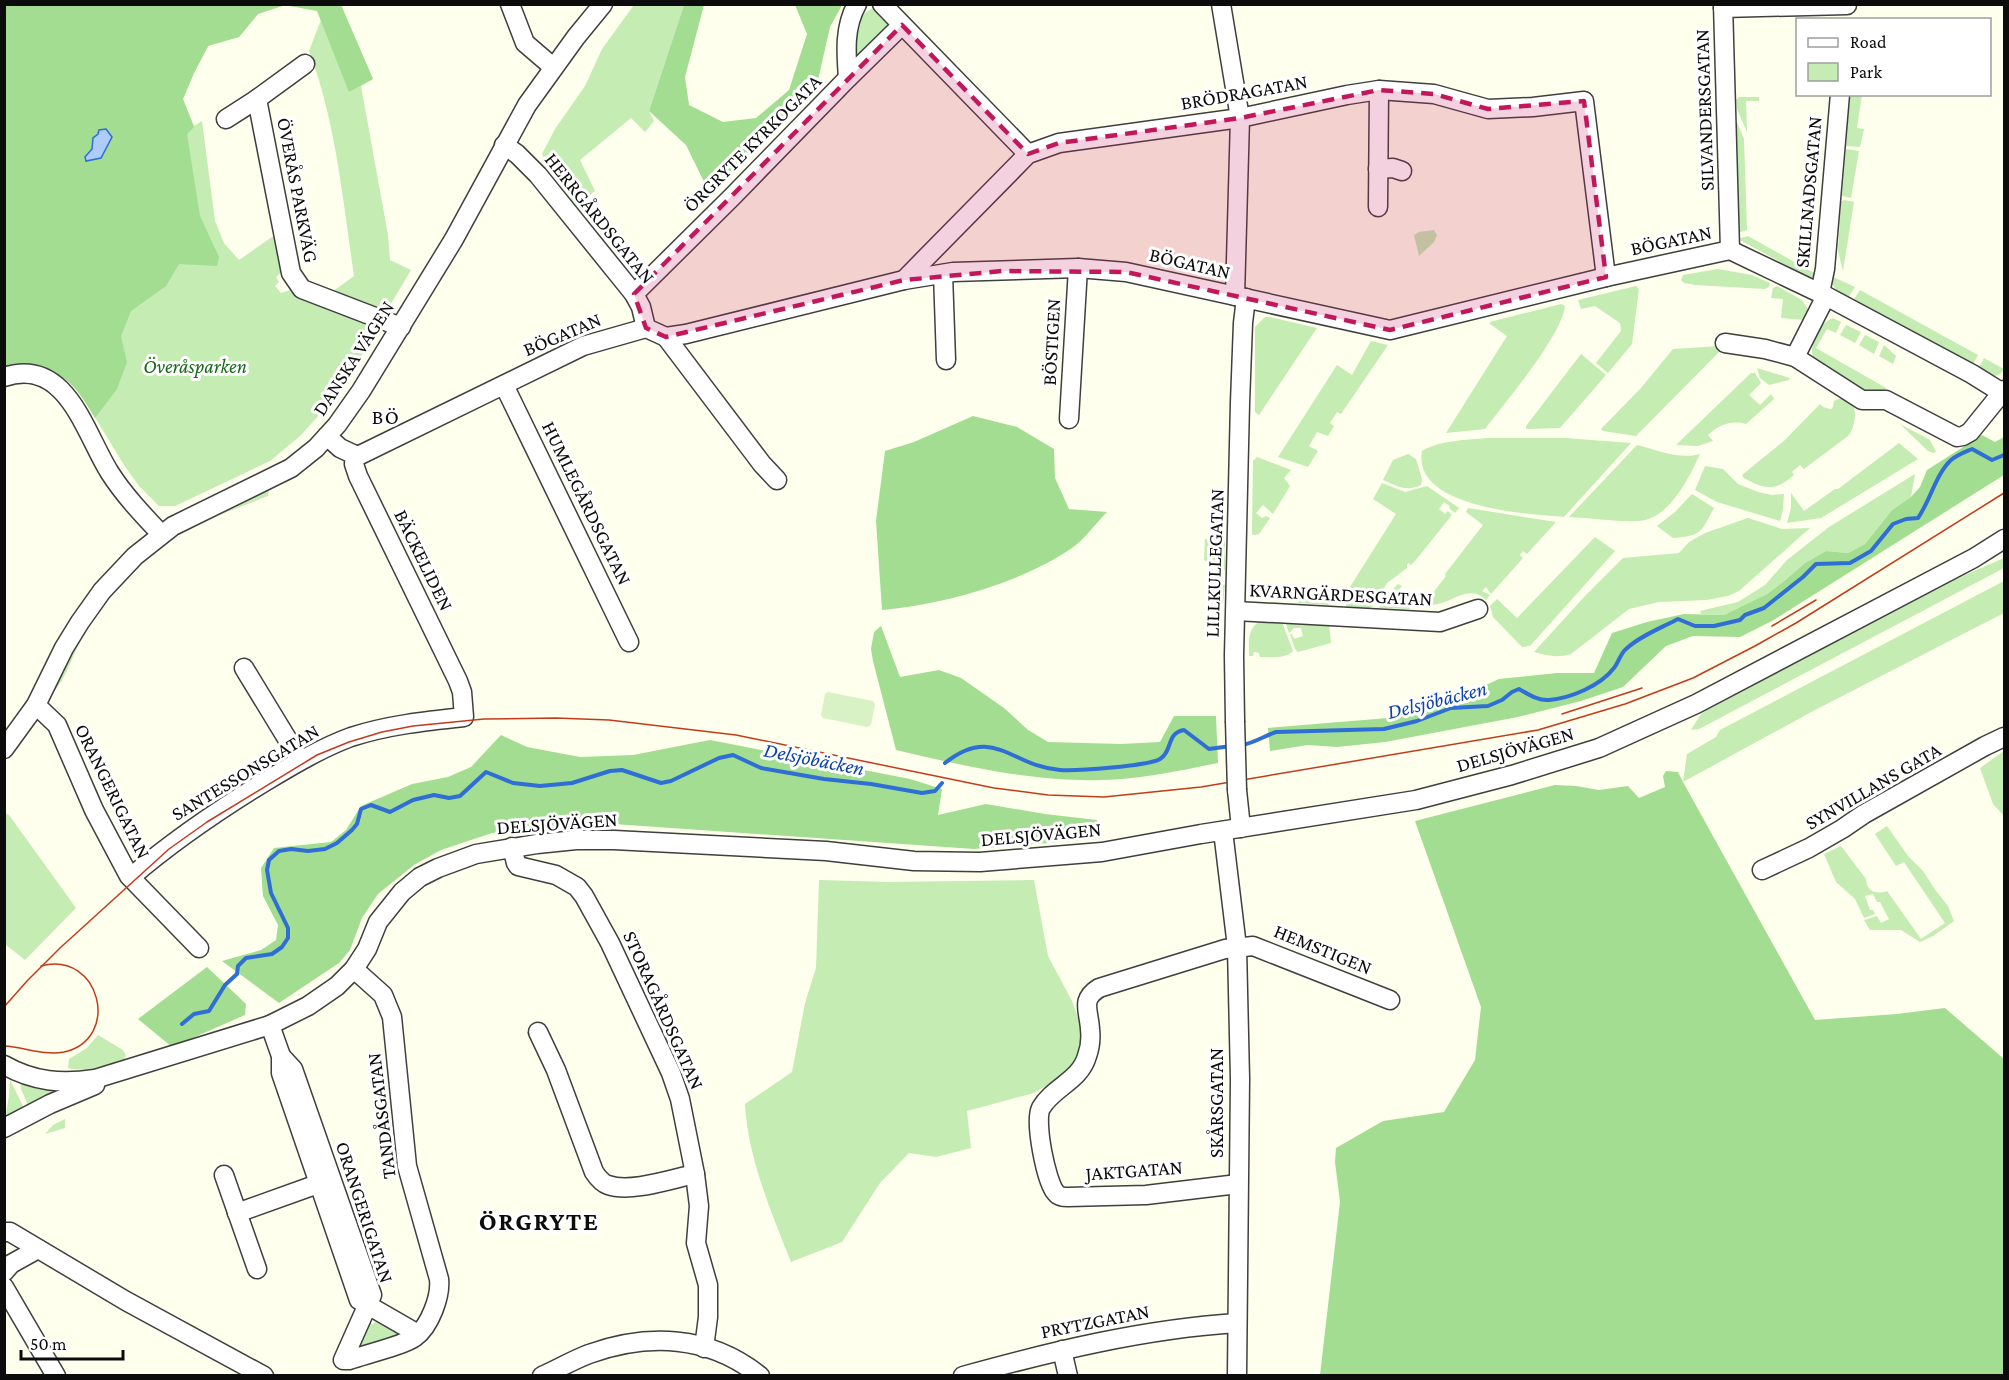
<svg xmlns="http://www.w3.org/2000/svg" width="2009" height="1380" font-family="'Crimson Pro',serif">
<rect width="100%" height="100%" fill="#feffec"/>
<g fill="#c4ecb3">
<path d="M5,5H341L373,79L361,86L388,235L390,260L411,270L386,312L332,292L354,276C343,201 336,122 309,51L321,20L318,11L285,5L258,14L239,37L209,45L194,73L183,99L194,126L202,121L215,221L224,243L239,260L275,235L283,271L276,277L279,282L275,286L281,293L290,290L305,298L380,326L378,331L330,403L300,436L270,461L175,506H159L139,486L124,465L82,396L65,378L51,372Z"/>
<polygon points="634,5 684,5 649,111 654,121 645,132 631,118 580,160 595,191 576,206 547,166 542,154 555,129 585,86 602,49"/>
<path d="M872,9H876L894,24L858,63C856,59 853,55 852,50C851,37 858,13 872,9Z"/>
<polygon points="1850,95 1862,95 1857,128 1864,129 1860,147 1846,146"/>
<polygon points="1739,97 1759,97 1759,101 1746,101 1747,132 1737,109 1736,100"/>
<polygon points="1734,115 1744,139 1747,230 1735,234"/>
<polygon points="1846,149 1859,151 1851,198 1842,196"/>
<polygon points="1844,200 1854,202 1843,271 1838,251 1841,202"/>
<polygon points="1434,230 1437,235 1434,242 1419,256 1414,235 1419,232"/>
<polygon points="1748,236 1816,274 1813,277 1806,276 1738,239"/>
<polygon points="1718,269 1752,275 1770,283 1769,287 1765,289 1695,285 1684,283 1681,280 1683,275"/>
<path d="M1833,277L1855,287L1848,298C1840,294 1829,286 1833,277Z"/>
<polygon points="1636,286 1639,289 1632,344 1608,373 1596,363 1621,331 1620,323 1595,306 1581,309 1578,300"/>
<polygon points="1777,286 1802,300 1809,311 1804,320 1781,318 1783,299 1771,298 1773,288"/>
<polygon points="1860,290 1978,355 1972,366 1852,302"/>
<path d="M1561,304L1565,306C1561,337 1506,401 1485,429L1446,433L1507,336L1490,324V322Z"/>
<polygon points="1265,317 1270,317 1317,328 1259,415 1255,412 1255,327"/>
<path d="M1833,318L1841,322L1836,333L1827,329L1816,348L1886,388L1882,395L1871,396L1813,357C1809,344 1820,322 1833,318Z"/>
<polygon points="1846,325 1861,332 1855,343 1840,335"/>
<polygon points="1865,335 1879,342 1874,354 1859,345"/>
<polygon points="1371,341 1388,345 1341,414 1337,412 1330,423 1334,426 1328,436 1317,432 1309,446 1318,451 1308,467 1278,457 1337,365 1352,375"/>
<polygon points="1884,345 1896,356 1893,364 1879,356"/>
<polygon points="1720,346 1720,351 1636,436 1603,431 1601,429 1641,388 1673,349"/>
<polygon points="1581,354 1606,375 1560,428 1526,429 1526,426"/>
<path d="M1984,358L2004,369C1997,381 1988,375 1978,369Z"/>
<polygon points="1757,368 1790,378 1789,380 1769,385 1760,378"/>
<path d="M1751,373H1755L1761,383L1749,395L1760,405L1771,394L1774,399L1746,424C1731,420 1719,425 1708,435L1713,441L1698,446L1676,445Z"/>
<path d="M1841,398H1845L1854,406C1856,416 1855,427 1848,436L1804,469L1800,465L1792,472L1794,475C1776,491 1765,490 1744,478L1742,475L1785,440L1820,404L1823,407L1831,409L1833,407L1834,401Z"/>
<polygon points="1900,424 1930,440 1936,452 1933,453 1928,451"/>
<path d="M1488,438H1565L1631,443L1564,517C1527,514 1412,508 1422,451C1440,440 1468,440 1488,438Z"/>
<polygon points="1899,443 1918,459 1821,518 1787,523 1791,508 1791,493 1804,511 1835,489 1838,489"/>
<path d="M1637,445C1657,450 1680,460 1700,454C1689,478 1669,519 1639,521C1617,522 1592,518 1569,517Z"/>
<path d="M1408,454L1416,459L1422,479L1421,485C1406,492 1397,486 1383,480L1393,460Z"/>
<polygon points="1257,457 1291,470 1284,478 1290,486 1273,514 1263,505 1256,513 1262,518 1266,516 1270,518 1259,534 1254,535 1252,534 1253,461"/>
<polygon points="1705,466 1723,469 1738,484 1758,492 1772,495 1784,494 1783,509 1780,521 1717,502 1695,490"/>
<polygon points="1915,474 1911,497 1892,510 1865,544 1848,553 1826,551 1805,563 1783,582 1767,594 1724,615 1701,614 1700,611 1738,602 1765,585 1787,560 1829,527"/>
<polygon points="1382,483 1405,492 1427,486 1459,508 1455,513 1449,508 1450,506 1444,502 1439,509 1445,514 1448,511 1452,515 1415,561 1411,565 1409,563 1407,564 1407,568 1387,583 1372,607 1369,608 1347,607 1343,598 1396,514 1373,499"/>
<polygon points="269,490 268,496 212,518 179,535 175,533 219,511"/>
<path d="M1692,494L1714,508C1701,532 1702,536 1673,538L1657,526L1675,512Z"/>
<path d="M1468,508L1556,522L1527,554L1523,551L1520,555L1523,558L1491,594L1486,587L1482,591L1490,595L1486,600C1465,580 1446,612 1425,603L1446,576L1445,574L1483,525L1466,512Z"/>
<path d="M1748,518L1782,529L1810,528L1739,591L1728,596L1706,600L1659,602L1629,609L1571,654C1557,658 1548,656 1534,652L1585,596L1623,558L1679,553L1689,542L1705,533Z"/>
<polygon points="1595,537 1615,551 1530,646 1522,647 1493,617 1490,606 1497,599 1517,618"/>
<polygon points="1205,539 1225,539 1225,570 1219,569 1204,560"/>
<path d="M160,546L161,548C130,570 100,604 82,638C74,652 65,681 54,691C56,681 62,671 67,661C88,615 121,578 160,546Z"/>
<polygon points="2004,558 2004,568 1699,729 1691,730 1701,714 1707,710 1942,585"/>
<polygon points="2004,581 2004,613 1815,710 1683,782 1687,754 1716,737 1720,730"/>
<polygon points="1218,582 1225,585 1223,604 1218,602 1215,599 1215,584"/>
<polygon points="1398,584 1402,586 1394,595 1408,605 1410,609 1379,608 1388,594"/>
<polygon points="1309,587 1312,588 1311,591 1325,599 1329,605 1298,603"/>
<path d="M1260,621L1282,622L1293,651C1285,659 1271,657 1260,657L1259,653L1254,652L1253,656H1249C1249,642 1247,629 1260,621Z"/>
<polygon points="1285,621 1329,624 1331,643 1298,652 1295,649 1290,634 1292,634 1294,639 1303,636 1301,628 1294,628 1289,633"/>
<polygon points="2004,751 2004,816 1993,804 1980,768"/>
<polygon points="5,813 9,815 76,908 25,960 5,944"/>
<path d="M1887,826L1908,856L1923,871L1936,891L1948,906L1954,921L1933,936L1920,942L1901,930H1870L1864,920L1877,916L1881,923L1889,919L1880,902H1877L1873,894L1865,896L1870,910H1873L1875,914L1864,918L1855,899L1836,882L1824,854L1841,846L1866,879C1866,891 1876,895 1887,891L1921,939L1945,923L1904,862L1896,866L1875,834Z"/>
<path d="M819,880L889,882L1034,880L1048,956L1072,1001L1081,1026L1080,1044L1076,1060L1062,1076L1034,1093L967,1111L971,1148L936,1157L909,1153L880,1183L842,1242L791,1262C771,1211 748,1159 745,1104L792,1072L805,1003L816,968Z"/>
<path d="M98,1035L123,1050L126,1056L124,1060C107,1065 85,1073 68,1068L69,1059L87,1048Z"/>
<polygon points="10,1080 25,1110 5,1119 9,1096"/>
<polygon points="20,1081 43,1088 59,1090 59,1094 28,1105 21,1089"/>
<polygon points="65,1119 65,1128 45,1134 53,1125"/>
<polygon points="380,1318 406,1332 353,1353 369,1323 373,1324"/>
</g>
<g fill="#a2dd91">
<path d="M5,5H341L373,79L349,92L317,11L285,5L258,14L239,37L208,46L194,73L183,99L194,127L187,134L200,216L219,257L217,266L179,264L166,286L131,311L121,336L127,362L117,389L95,418C65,367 59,371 5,376Z"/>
<polygon points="684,5 704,5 685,77 689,105 723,122 756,118 789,90 807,34 795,5 842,5 830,27 816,89 710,194 686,145 649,111"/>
<path d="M973,416L1017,427L1054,449L1055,478L1069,509L1107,512C1096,523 1085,539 1072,548C1019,584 944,604 882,610L876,521L885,451L914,442Z"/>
<polygon points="1982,435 1995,442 2004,437 2004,475 1772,621 1740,637 1693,636 1666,646 1623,687 1581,701 1518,717 1385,742 1337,747 1308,745 1270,751 1268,728 1388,718 1411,712 1475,690 1499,679 1557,673 1594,673 1612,633 1647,622 1684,614 1724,615 1767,594 1783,582 1805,563 1826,551 1848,553 1865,544 1892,510 1911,497 1920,487 1927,470"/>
<path d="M881,626L900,677L939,670L961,678L1004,708L1028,730L1048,742L1121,744L1160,742L1174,716H1216L1218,763C1173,772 1128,782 1081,780C1018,779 957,764 896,750L873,661L871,649L874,632Z"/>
<polygon points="501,735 527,747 580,757 633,755 710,740 910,779 942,789 938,815 986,804 1045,814 1097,820 1096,839 974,849 614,824 492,833 441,850 414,865 378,894 362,918 350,950 339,963 279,1003 222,961 261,950 276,940 278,925 263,896 261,868 274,848 331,842 346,830 361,806 412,784 448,777 471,767"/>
<polygon points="1666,771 1678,772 1683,782 1815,1020 1897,1014 1945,1008 2004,1059 2004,1375 1320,1375 1340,1202 1335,1162 1336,1148 1383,1121 1444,1112 1475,1060 1481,1007 1415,821 1555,785 1576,786 1599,790 1628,786 1639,798 1665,787 1663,776"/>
<polygon points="207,967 246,1004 245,1015 172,1047 138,1019"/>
</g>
<polygon fill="#d9f2c5" points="828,692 873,701 875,704 871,725 867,727 823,718 821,715 825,694"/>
<polygon fill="#adccfa" stroke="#2f6ed5" stroke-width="1.5" points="106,129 112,137 101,158 86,161 85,157 92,149 93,138 98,134 99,130"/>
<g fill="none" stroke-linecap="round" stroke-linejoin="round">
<g stroke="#2f6ed5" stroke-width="4">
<path d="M1242,745C1254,743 1264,736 1276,732L1384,729L1417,721L1451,708L1488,706L1502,700L1512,692L1519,689C1528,694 1538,701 1549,700C1571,698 1600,686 1614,668C1619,662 1620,654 1626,649C1640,636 1661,628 1678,619L1695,626H1714L1740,620L1745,615L1764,608L1803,577L1816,564L1850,563L1871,551L1893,524L1906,519L1918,518C1930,501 1936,474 1951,460C1957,455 1965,452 1972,449L1992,460L2004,455"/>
<path d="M945,763C994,724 1012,767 1060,770C1076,771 1149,766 1160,759C1173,751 1166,733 1184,730L1209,749L1231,746"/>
<polyline points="182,1024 194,1014 209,1011 225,985 237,974 238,966 246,958 272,954 282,947 288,938 288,928 271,893 267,870 269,860 279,851 291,849 308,851 325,849 337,843 352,830 357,824 361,809 371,805 390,812 413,800 434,795 449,798 460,796 486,772 513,783 540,786 572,783 610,771 622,770 661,783 671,781 719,758 733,755 761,768 778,771 824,779 871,784 922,793 935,791 942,783"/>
</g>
<g stroke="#3f3f3f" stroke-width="21">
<g id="minor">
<polyline points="510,4 525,43 553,67"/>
<polyline points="882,4 1028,154"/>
<polyline points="1221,4 1240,118 1235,296"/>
<polyline points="1723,4 1730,250"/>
<polyline points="1723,8 1847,5"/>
<polyline points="305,64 257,99 291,273 302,289 401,327"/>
<path d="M848,78C846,52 844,27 857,4"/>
<polyline points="226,119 257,99"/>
<polyline points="504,145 517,154 538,175 634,294 641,307 646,328"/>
<polyline points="1378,169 1393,168 1402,171"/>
<polyline points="1378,207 1379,90"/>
<polyline points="943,274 946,360"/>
<polyline points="904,280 1028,154 1059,143 1240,118 1347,95 1379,90 1434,94 1488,109 1533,107 1584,101 1606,277"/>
<polyline points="1820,293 1825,269 1840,94"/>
<polyline points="634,294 732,197 848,78 902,25"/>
<polyline points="666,337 762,464 777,480"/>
<polyline points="1725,343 1765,349 1795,357 1862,400 1886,400 1957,437 1963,436 1970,432 2004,390"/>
<polyline points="1795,357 1826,296"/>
<path d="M4,377C67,356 85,434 110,473C124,495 143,515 161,534"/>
<polyline points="504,385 629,642"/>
<polyline points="1069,419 1078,268"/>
<polyline points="355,455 360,455 583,346 646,328 666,337 686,334 904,280 953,272 1078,268 1126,272 1390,330 1606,277 1730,250 1826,296 1972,374 2004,394"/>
<polyline points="1236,611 1440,622 1478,609"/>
<polyline points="244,668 300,760"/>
<polyline points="36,705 57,725 94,810 129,876 199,948"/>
<polyline points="1235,721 1234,656 1240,403 1243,323 1246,298"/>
<polyline points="4,749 36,705 64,648 80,622 102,591 135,556 173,526 291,468 316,448 337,425 361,391 454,239 527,105 576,37 603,4"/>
<polyline points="1237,790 1241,828"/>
<polyline points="1223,831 1237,947 1240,1079 1237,1376"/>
<polyline points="512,847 516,863 518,866 556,875 577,887 584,896 610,943 671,1073 680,1099 695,1174 699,1206 696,1243 708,1285 708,1317 704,1348"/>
<polyline points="1762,870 1809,848 1842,829 1864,814 1985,746 2004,737"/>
<path d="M131,877C174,840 217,811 266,781C293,765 321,748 351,737C388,725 426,721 464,717L462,692L458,681L358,476L354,464L355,455L340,448L327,436"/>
<polyline points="270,1025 281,1056 281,1073 359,1300 418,1334"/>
<path d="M538,1032L556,1070L594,1172C598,1178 602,1183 608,1185C631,1193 671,1179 695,1174"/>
<path d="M281,1056L293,1069L372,1295L343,1360H349C363,1355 405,1345 415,1337C430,1326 441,1296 439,1279L407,1166L392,1017L383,995L354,969"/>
<path d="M4,1065C34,1082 62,1084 95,1079L270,1025L308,1006L337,986L354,969L367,949L378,922L402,892L420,877L438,868L476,854L537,844L576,840H614L826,851L914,861L980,862L1102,852L1201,834L1416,800L1512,775L1599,748L1696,704L1974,558L2004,539"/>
<polyline points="4,1128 50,1104 95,1085"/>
<polyline points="224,1175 257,1269"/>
<path d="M1238,1184L1146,1195L1068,1197C1064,1197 1059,1197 1056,1193C1046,1182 1034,1121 1041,1108C1053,1087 1080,1081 1087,1056C1090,1048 1091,1038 1090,1029C1089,1010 1080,1000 1099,988L1225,949L1253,946L1390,1000"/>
<polyline points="237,1213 329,1180"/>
<polyline points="4,1232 10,1232 126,1301 264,1376"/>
<polyline points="4,1272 11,1264 38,1249"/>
<polyline points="4,1287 56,1376"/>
<polyline points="1062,1350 1068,1376"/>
<path d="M542,1376C558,1369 573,1360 589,1354C648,1333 709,1335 760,1376"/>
<path d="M963,1376C1053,1351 1144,1329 1237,1323"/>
</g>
</g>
<use href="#minor" stroke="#fff" stroke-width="18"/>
<g stroke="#c43a1c" stroke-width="1.5">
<polyline points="1772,626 1816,600"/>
<polyline points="1562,714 1642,688"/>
<polyline points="4,1007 27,981 60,948 169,849 207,822 317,755 349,742 382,732 413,726 484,719 556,718 609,720 736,735 994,788 1048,795 1104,797 1201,787 1538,730 1625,704 1693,678 1755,646 1796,623 2004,493"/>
<path d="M4,1046C24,1047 44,1056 64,1052C122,1039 100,950 41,966"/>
</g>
<g stroke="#3f3f3f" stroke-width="21" stroke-linecap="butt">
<polyline id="minor-bridge" points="1235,721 1237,790"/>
</g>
<use href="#minor-bridge" stroke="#fff" stroke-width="18"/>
</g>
<path fill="#c2185b" fill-opacity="0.2" stroke="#c2185b" stroke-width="4.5" stroke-dasharray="12 8" stroke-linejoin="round" d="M902,25L1028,154L1059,143L1240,118L1379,90L1434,94L1488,109L1584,101L1606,277L1390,330L1126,272L1002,271L904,280L666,337L646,328L634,294Z"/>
<g text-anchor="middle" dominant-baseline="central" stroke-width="6" stroke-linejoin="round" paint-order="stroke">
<g font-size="20" fill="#0c0c0c" stroke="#fff">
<text transform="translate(1244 92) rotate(-10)">BRÖDRAGATAN</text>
<text transform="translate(1704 110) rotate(-92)">SILVANDERSGATAN</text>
<text transform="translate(752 143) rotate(-45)">ÖRGRYTE KYRKOGATA</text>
<text transform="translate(298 190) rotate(79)">ÖVERÅS PARKVÄG</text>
<text transform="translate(1808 192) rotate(-85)">SKILLNADSGATAN</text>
<text transform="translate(600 218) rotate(51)">HERRGÅRDSGATAN</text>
<text transform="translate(1671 240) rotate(-12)">BÖGATAN</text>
<text transform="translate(1190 263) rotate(13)">BÖGATAN</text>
<text transform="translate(562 334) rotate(-23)">BÖGATAN</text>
<text transform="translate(1051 342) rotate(-87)">BÖSTIGEN</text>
<text transform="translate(353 358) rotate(-57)">DANSKA VÄGEN</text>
<text transform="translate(587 503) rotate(64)">HUMLEGÅRDSGATAN</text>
<text transform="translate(424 560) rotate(64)">BÄCKELIDEN</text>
<text transform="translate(1214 563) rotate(-88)">LILLKULLEGATAN</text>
<text transform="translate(1341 594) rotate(3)">KVARNGÄRDESGATAN</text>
<text transform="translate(1515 749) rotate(-16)">DELSJÖVÄGEN</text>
<text transform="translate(245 772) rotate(-31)">SANTESSONSGATAN</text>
<text transform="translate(1873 786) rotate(-30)">SYNVILLANS GATA</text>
<text transform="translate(113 791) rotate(64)">ORANGERIGATAN</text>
<text transform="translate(557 823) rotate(-4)">DELSJÖVÄGEN</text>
<text transform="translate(1041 834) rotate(-5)">DELSJÖVÄGEN</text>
<text transform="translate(1323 949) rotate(22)">HEMSTIGEN</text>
<text transform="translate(664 1010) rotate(66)">STORAGÅRDSGATAN</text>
<text transform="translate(1216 1103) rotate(-90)">SKÅRSGATAN</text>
<text transform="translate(381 1116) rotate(-97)">TANDÅSGATAN</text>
<text transform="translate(1134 1170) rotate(-4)">JAKTGATAN</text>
<text transform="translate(365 1212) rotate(72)">ORANGERIGATAN</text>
<text transform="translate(1095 1321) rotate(-11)">PRYTZGATAN</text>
</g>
<g font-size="20" font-style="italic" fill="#19681a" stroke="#fff">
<text x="195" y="366">Överåsparken</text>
</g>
<g font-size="21" letter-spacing="1.5" fill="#0c0c0c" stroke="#fff">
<text x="386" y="417">BÖ</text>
</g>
<g font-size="21" font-style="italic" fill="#0e41a5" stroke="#fff">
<text transform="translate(1437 700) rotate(-14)">Delsjöbäcken</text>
<text transform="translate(814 759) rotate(11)">Delsjöbäcken</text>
</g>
<g font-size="26" font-weight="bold" letter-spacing="1.5" fill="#0c0c0c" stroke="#fff">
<text x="539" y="1221">ÖRGRYTE</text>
</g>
</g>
<rect width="2009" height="1380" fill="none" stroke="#0c0c0c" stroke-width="12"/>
<rect x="1796" y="18" width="195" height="78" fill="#ffffff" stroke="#9e9e9e" stroke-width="1.5"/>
<rect x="1808" y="38" width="30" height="9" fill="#ffffff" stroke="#9e9e9e" stroke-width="1.5"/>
<text x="1850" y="48" font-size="18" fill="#0c0c0c">Road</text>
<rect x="1808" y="63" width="30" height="18" fill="#c4ecb3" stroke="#9e9e9e" stroke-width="1.5"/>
<text x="1850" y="78" font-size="18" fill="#0c0c0c">Park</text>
<path d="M21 1350v9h102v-9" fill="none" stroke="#0c0c0c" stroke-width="3"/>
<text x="30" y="1350" font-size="18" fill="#0c0c0c" stroke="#ffffff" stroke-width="4.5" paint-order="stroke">50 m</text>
</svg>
